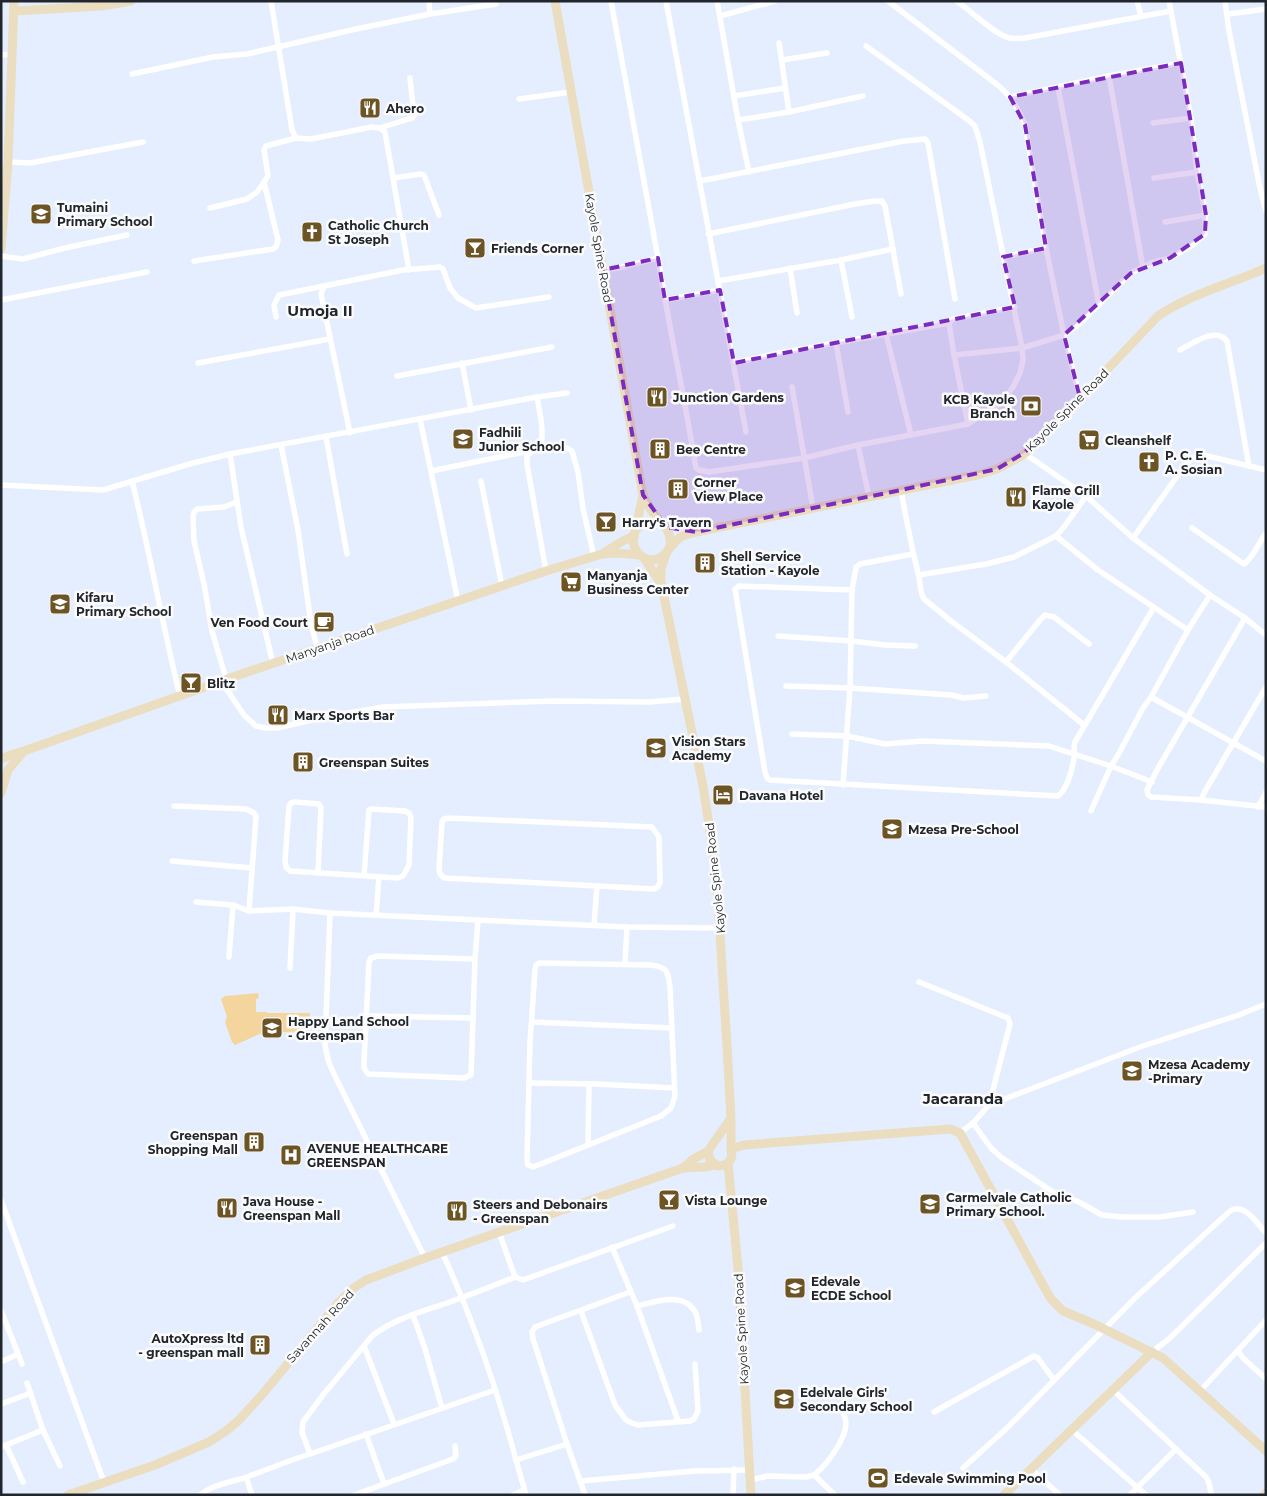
<svg xmlns="http://www.w3.org/2000/svg" width="1267" height="1496" font-family="Montserrat,sans-serif">
<rect width="100%" height="100%" fill="#e5eefe"/>
<polygon fill="#f4d59d" points="258,993 259,998 256,999 256,1012 266,1012 267,1013 310,1013 310,1031 262,1033 235,1045 232,1042 225,1022 227,1017 221,999 225,996"/>
<g fill="none" stroke-linecap="round" stroke-linejoin="round">
<g stroke="#fff" stroke-width="5.5">
<polyline points="271,1 292,130 296,138"/>
<polyline points="429,1 430,14 496,4"/>
<path d="M611,1L658,258C669,327 684,394 695,463L696,468L699,470L709,472L804,458L858,445L968,424L998,405L1005,398L1013,387L1020,373L1023,360L1022,348L980,142L975,126L967,119L866,46"/>
<polyline points="666,1 746,432"/>
<polyline points="717,1 738,120 749,172"/>
<path d="M888,1L999,86C1013,99 1018,108 1025,125L1046,248L1064,335L1022,348L954,355"/>
<path d="M957,1C969,10 996,35 1009,38C1014,39 1020,38 1025,38L1171,11"/>
<polyline points="1137,1 1141,16"/>
<polyline points="1225,1 1229,31 1260,188 1266,211"/>
<polyline points="1228,14 1266,9"/>
<polyline points="720,16 775,1"/>
<polyline points="779,43 789,112"/>
<polyline points="1,55 13,54"/>
<polyline points="782,60 827,53"/>
<polyline points="132,74 213,57 247,54 356,29 430,14"/>
<polyline points="1109,76 1143,268"/>
<polyline points="1058,87 1099,305"/>
<polyline points="734,96 785,88"/>
<polyline points="1010,97 1109,76 1181,63"/>
<polyline points="519,99 571,92"/>
<polyline points="738,120 789,112 863,96"/>
<polyline points="1153,123 1191,118"/>
<polyline points="380,128 412,118 414,116 410,78"/>
<polyline points="8,162 30,163 143,142"/>
<polyline points="393,178 421,174 424,175 439,215"/>
<polyline points="1154,178 1197,172"/>
<polyline points="700,181 904,141 925,139 928,143 955,299"/>
<polyline points="210,208 247,199 257,192 264,182 268,176 264,149 266,146 296,138 311,139 372,127 380,128 385,132 409,270"/>
<polyline points="1165,222 1206,215"/>
<polyline points="708,234 855,204 875,201 882,201 885,206 901,294"/>
<polyline points="1,256 23,259 65,248 127,235"/>
<polyline points="1003,257 1046,248"/>
<polyline points="841,260 852,317"/>
<polyline points="194,261 273,249 276,247 278,240 264,182"/>
<polyline points="790,268 797,313"/>
<polyline points="603,270 618,268 658,258"/>
<polyline points="718,281 841,260 893,249"/>
<polyline points="1,300 147,272"/>
<polyline points="665,300 720,290"/>
<polyline points="276,317 274,305 279,295 324,286"/>
<polyline points="886,334 911,435"/>
<polyline points="836,343 848,412"/>
<path d="M1180,350C1192,344 1216,326 1227,341L1249,466"/>
<polyline points="198,363 330,339"/>
<polyline points="462,363 471,410"/>
<polyline points="734,363 779,353 949,323"/>
<polyline points="397,376 552,347"/>
<polyline points="792,387 813,508"/>
<polyline points="537,397 567,393"/>
<polyline points="1080,398 1064,335 1076,327 1131,273 1151,263 1170,258 1193,245 1201,238 1205,234 1205,211 1197,172 1191,118 1169,1"/>
<polyline points="420,419 458,601"/>
<polyline points="968,424 954,355 949,323 953,319 1015,307"/>
<polyline points="350,433 321,294 324,286 403,270 440,267 443,269 450,288 458,298 476,308 549,297"/>
<polyline points="326,437 347,554"/>
<polyline points="281,445 298,530 311,624 316,643"/>
<polyline points="858,445 869,497"/>
<polyline points="541,446 567,448 572,451 578,472 583,509 593,552 590,558"/>
<polyline points="1024,453 1086,496 1133,538 1210,595 1245,618 1266,635"/>
<polyline points="230,454 241,527 273,664"/>
<polyline points="431,471 534,450"/>
<path d="M132,481C150,552 162,624 180,696"/>
<polyline points="481,481 502,586"/>
<path d="M1,485L103,490L193,463L230,454L537,397C540,414 544,430 541,446L534,450L527,456V464L546,571"/>
<path d="M901,490C906,518 911,545 918,573C921,582 919,591 924,599L951,621L1006,662L1084,725"/>
<path d="M1192,528L1244,564C1253,558 1259,542 1266,533"/>
<polyline points="1056,536 1098,570 1188,630"/>
<path d="M1133,538L1183,468C1189,461 1193,455 1203,455L1266,470"/>
<polyline points="919,575 986,564 1014,557 1056,536 1064,527 1086,496"/>
<path d="M852,590L739,586L735,589L765,772L767,778L770,780L1058,796C1067,789 1072,770 1074,758C1075,753 1073,748 1075,742L1154,607"/>
<polyline points="1245,618 1157,770 1147,790 1148,795 1151,797 1201,800 1266,807"/>
<polyline points="778,636 851,641 885,645 915,646"/>
<polyline points="1006,662 1040,620 1045,615 1054,617 1089,644"/>
<polyline points="226,679 212,631 204,584 194,541 193,516 194,512 197,509 224,507 237,502"/>
<polyline points="221,681 244,715 256,726 266,728 277,728 325,717 383,707 554,701 649,702 685,699"/>
<polyline points="786,686 850,688 951,695 964,698 986,696"/>
<polyline points="1151,697 1266,761"/>
<polyline points="792,734 847,736 885,744 923,741 1049,746 1111,766 1152,782"/>
<polyline points="843,785 850,688 852,590 856,567 860,564 913,554"/>
<polyline points="1201,800 1204,793 1266,687"/>
<polyline points="174,806 246,809 254,813 256,816 249,911"/>
<polyline points="1258,807 1266,792"/>
<polyline points="1091,811 1111,766 1118,755 1143,708 1151,697 1188,630 1210,595"/>
<polygon points="449,818 652,827 659,837 660,882 658,887 654,889 444,878 440,874 439,868 442,822 444,819"/>
<polyline points="172,861 252,868"/>
<polyline points="318,873 321,807 319,804 295,802 291,803 289,806 285,861 286,867 290,871 398,878 403,876 409,865 411,817 409,813 405,811 371,809 369,810 364,876"/>
<polyline points="196,902 233,905 249,911 293,909 330,913"/>
<polyline points="376,915 379,877"/>
<polyline points="594,925 597,886"/>
<polyline points="229,957 233,905"/>
<polyline points="475,959 378,956 371,958 369,962 364,1062 364,1068 368,1074 464,1078 471,1075 475,959 478,920"/>
<path d="M539,963L651,965C668,967 668,972 670,987L675,1096L671,1108L661,1116L533,1167L528,1165L527,1159L530,1042L535,970L536,965Z"/>
<polyline points="625,964 627,927"/>
<polyline points="290,968 293,909"/>
<polyline points="919,982 1008,1018 1010,1024 989,1105 973,1123 960,1133"/>
<polyline points="367,1016 473,1018"/>
<polyline points="532,1022 672,1028"/>
<polyline points="529,1083 596,1084 674,1088"/>
<polyline points="989,1105 1140,1047 1239,1015 1266,1004"/>
<polyline points="973,1123 991,1148 1002,1158 1053,1192 1079,1202 1102,1215 1121,1217 1160,1217 1193,1212"/>
<polyline points="588,1145 589,1084"/>
<polyline points="1,1200 104,1482"/>
<polyline points="499,1232 515,1277"/>
<polyline points="612,1247 637,1306 678,1421"/>
<path d="M442,1252C473,1319 497,1389 516,1460L567,1444L533,1339L532,1332L535,1327L630,1292"/>
<polyline points="425,1258 333,1072 328,1060 325,1045 330,913 627,927 720,928"/>
<path d="M637,1306C654,1302 682,1292 694,1310C698,1315 698,1323 699,1330"/>
<polyline points="1,1310 22,1364"/>
<polyline points="581,1311 615,1405 626,1420 632,1423 638,1425 690,1421 694,1419 698,1411 695,1364"/>
<polyline points="413,1315 425,1349 442,1408"/>
<polyline points="364,1346 394,1424"/>
<polyline points="1238,1351 1243,1358 1266,1379"/>
<polyline points="1152,1352 1170,1338 1266,1243"/>
<polyline points="1,1362 18,1354"/>
<polyline points="27,1383 43,1430 60,1466"/>
<path d="M1113,1390L1206,1477C1211,1483 1209,1489 1212,1495"/>
<polyline points="1200,1391 1266,1320"/>
<polyline points="1,1404 31,1393"/>
<polyline points="934,1412 1034,1356 1038,1358 1054,1380"/>
<polyline points="1072,1430 1146,1495"/>
<polyline points="366,1434 384,1484"/>
<polyline points="567,1444 585,1495"/>
<polyline points="6,1445 23,1482"/>
<polyline points="1,1447 43,1430"/>
<path d="M310,1454L302,1432L303,1422L323,1395L372,1336C395,1318 424,1311 450,1302C472,1294 493,1286 515,1277L523,1280L673,1226"/>
<polyline points="516,1460 526,1495"/>
<path d="M963,1468L1008,1427L1134,1299L1230,1211C1244,1202 1257,1223 1266,1233"/>
<polyline points="1031,1469 1060,1495"/>
<path d="M814,1475C827,1465 845,1440 846,1424C846,1419 843,1413 842,1408"/>
<polyline points="246,1477 252,1495"/>
<polyline points="750,1480 768,1476 806,1477 814,1475 835,1495"/>
<polyline points="581,1481 695,1471 750,1470"/>
<path d="M200,1495C213,1484 232,1482 247,1477C268,1469 288,1461 310,1454L495,1390"/>
<polyline points="354,1495 453,1459 456,1456 455,1446"/>
<polyline points="513,1495 524,1490"/>
<polyline points="733,1495 734,1469"/>
<polyline points="1130,1495 1176,1449"/>
</g>
<g stroke="#ebddc0" stroke-width="9">
<path d="M555,1L643,495C645,500 648,505 651,510C659,523 675,530 669,549"/>
<polyline points="14,11 102,6 131,1"/>
<polyline points="1,249 8,162 14,1"/>
<path d="M643,495L633,541C634,548 637,554 643,557C664,568 668,544 681,537C686,534 691,533 696,532L977,475L997,469L1018,458L1032,448L1080,398L1158,316C1190,294 1230,284 1266,268"/>
<path d="M636,530C643,522 651,519 661,523"/>
<polyline points="603,554 616,553 640,555"/>
<path d="M666,554L661,569V582L703,786L716,871L727,1046L731,1118V1149C734,1159 728,1166 718,1166L710,1160L708,1151L731,1118"/>
<polyline points="644,558 660,582"/>
<polyline points="1,759 13,754 24,751 250,671 546,571 602,554 621,542 633,536"/>
<polyline points="1,793 8,770 24,751"/>
<polyline points="731,1149 744,1145 950,1129 960,1133 1043,1285 1051,1299 1063,1311 1094,1324 1163,1358 1266,1451"/>
<polyline points="728,1163 738,1268 751,1495"/>
<polyline points="683,1168 704,1167 714,1165"/>
<polyline points="68,1495 155,1465 209,1442 226,1431 238,1421 261,1396 338,1303 355,1287 366,1280 425,1258 683,1168 692,1160 708,1151"/>
<polyline points="1004,1495 1152,1352"/>
<polyline points="1264,1495 1266,1493"/>
</g>
</g>
<path fill="#7b2cbf" fill-opacity="0.2" stroke="#7b2cbf" stroke-width="4" stroke-dasharray="10 6" stroke-linejoin="round" d="M1181,63L1206,215L1205,234L1170,258L1131,273L1064,335L1080,398L1024,453L997,469L901,490L696,532L666,527L643,495L603,270L658,258L665,300L720,290L734,363L1015,307L1003,257L1046,248L1025,125L1010,97Z"/>
<defs>
<g id="restaurant-square" transform="scale(1.125)"><rect x="-9" y="-9" width="18" height="18" rx="4" fill="#6d5425" stroke="#fbfbfb"/><path d="M-5-6h1v4h1v-4h1v4h1v-4h1v5L-1.5 .5V6h-2V.5L-5-1ZM5-6V6H3V1.5H1.5Q1.5-4 5-6Z" fill="#fff"/></g>
<g id="school-square" transform="scale(1.125)"><rect x="-9" y="-9" width="18" height="18" rx="4" fill="#6d5425" stroke="#fbfbfb"/><path d="M0-5L7-2L0 1L-7-2ZM-4 1L0 2.5L4 1V4Q0 6-4 4Z" fill="#fff"/></g>
<g id="church-square" transform="scale(1.125)"><rect x="-9" y="-9" width="18" height="18" rx="4" fill="#6d5425" stroke="#fbfbfb"/><path d="M-1.2-6h2.4v3.5h3.3v2.4h-3.3V6h-2.4V-.1h-3.3v-2.4h3.3Z" fill="#fff"/></g>
<g id="bar-square" transform="scale(1.125)"><rect x="-9" y="-9" width="18" height="18" rx="4" fill="#6d5425" stroke="#fbfbfb"/><path d="M-6-5H6L.8 .8V4.5H3.5V6h-7V4.5H-.8V.8Z" fill="#fff"/></g>
<g id="bank-square" transform="scale(1.125)"><rect x="-9" y="-9" width="18" height="18" rx="4" fill="#6d5425" stroke="#fbfbfb"/><path d="M-6-4H6V4H-6ZM0-2.3a2.3 2.3 0 1 0 0 4.6a2.3 2.3 0 1 0 0-4.6Z" fill="#fff"/></g>
<g id="supermarket-square" transform="scale(1.125)"><rect x="-9" y="-9" width="18" height="18" rx="4" fill="#6d5425" stroke="#fbfbfb"/><path d="M-6-5.5h2.5l.6 2H6L4.5 2H-2.5L-4.4-4H-6ZM-1.5 3.2a1.3 1.3 0 1 0 .1 0ZM3 3.2a1.3 1.3 0 1 0 .1 0Z" fill="#fff"/></g>
<g id="building-square" transform="scale(1.125)"><rect x="-9" y="-9" width="18" height="18" rx="4" fill="#6d5425" stroke="#fbfbfb"/><path d="M-4-6H4V6H1V3H-1V6H-4ZM-2.5-4.3h1.7v1.8h-1.7ZM.8-4.3h1.7v1.8H.8ZM-2.5-1h1.7V.8h-1.7ZM.8-1h1.7V.8H.8Z" fill="#fff"/></g>
<g id="cafe-square" transform="scale(1.125)"><rect x="-9" y="-9" width="18" height="18" rx="4" fill="#6d5425" stroke="#fbfbfb"/><path d="M-5.5-4.5H6V0H3Q3 3.5 0 3.5H-2.5Q-5.5 3.5-5.5 0ZM3-3.2v2h1.7v-2ZM-6 4.5H4V6H-6Z" fill="#fff"/></g>
<g id="hotel-square" transform="scale(1.125)"><rect x="-9" y="-9" width="18" height="18" rx="4" fill="#6d5425" stroke="#fbfbfb"/><path d="M-6-4.5h1.5V1H6V5H4.5V3h-9V5H-6ZM-4 0a1.8 1.8 0 1 1 3.6 0ZM.5 0V-2.5h3Q6-2.5 6 0Z" fill="#fff"/></g>
<g id="hospital-square" transform="scale(1.125)"><rect x="-9" y="-9" width="18" height="18" rx="4" fill="#6d5425" stroke="#fbfbfb"/><path d="M-5-5h3v3.5h4V-5h3V5h-3V1.5h-4V5h-3Z" fill="#fff"/></g>
<g id="stadium-square" transform="scale(1.125)"><rect x="-9" y="-9" width="18" height="18" rx="4" fill="#6d5425" stroke="#fbfbfb"/><path d="M0-5a6.5 5 0 1 0 0 10a6.5 5 0 1 0 0-10ZM-3.5-1.8h7v3.6h-7Z" fill="#fff"/></g>
</defs>
<g fill-rule="evenodd">
<use href="#restaurant-square" x="370" y="108"/>
<use href="#school-square" x="41" y="214"/>
<use href="#church-square" x="312" y="232"/>
<use href="#bar-square" x="475" y="248"/>
<use href="#restaurant-square" x="657" y="397"/>
<use href="#bank-square" x="1031" y="406"/>
<use href="#school-square" x="463" y="439"/>
<use href="#supermarket-square" x="1089" y="440"/>
<use href="#building-square" x="660" y="449"/>
<use href="#church-square" x="1149" y="462"/>
<use href="#building-square" x="678" y="489"/>
<use href="#restaurant-square" x="1016" y="497"/>
<use href="#bar-square" x="606" y="522"/>
<use href="#building-square" x="705" y="563"/>
<use href="#supermarket-square" x="571" y="582"/>
<use href="#school-square" x="60" y="604"/>
<use href="#cafe-square" x="324" y="622"/>
<use href="#bar-square" x="191" y="683"/>
<use href="#restaurant-square" x="278" y="715"/>
<use href="#school-square" x="656" y="748"/>
<use href="#building-square" x="303" y="762"/>
<use href="#hotel-square" x="723" y="795"/>
<use href="#school-square" x="892" y="829"/>
<use href="#school-square" x="272" y="1028"/>
<use href="#school-square" x="1132" y="1071"/>
<use href="#building-square" x="254" y="1142"/>
<use href="#hospital-square" x="291" y="1155"/>
<use href="#bar-square" x="669" y="1200"/>
<use href="#school-square" x="930" y="1204"/>
<use href="#restaurant-square" x="227" y="1208"/>
<use href="#restaurant-square" x="457" y="1211"/>
<use href="#school-square" x="795" y="1288"/>
<use href="#building-square" x="260" y="1345"/>
<use href="#school-square" x="784" y="1399"/>
<use href="#stadium-square" x="878" y="1478"/>
</g>
<g text-anchor="middle" dominant-baseline="central" stroke-width="5" stroke-linejoin="round" paint-order="stroke">
<g font-size="12" font-weight="bold" fill="#21252c" stroke="#fbfbfb" text-anchor="start">
<text x="386" y="108">Ahero</text>
<text x="57" y="207">Tumaini<tspan x="57" dy="14">Primary School</tspan></text>
<text x="328" y="225">Catholic Church<tspan x="328" dy="14">St Joseph</tspan></text>
<text x="491" y="248">Friends Corner</text>
<text x="673" y="397">Junction Gardens</text>
<text x="1015" y="399" text-anchor="end">KCB Kayole<tspan x="1015" dy="14">Branch</tspan></text>
<text x="479" y="432">Fadhili<tspan x="479" dy="14">Junior School</tspan></text>
<text x="1105" y="440">Cleanshelf</text>
<text x="676" y="449">Bee Centre</text>
<text x="1165" y="455">P. C. E.<tspan x="1165" dy="14">A. Sosian</tspan></text>
<text x="694" y="482">Corner<tspan x="694" dy="14">View Place</tspan></text>
<text x="1032" y="490">Flame Grill<tspan x="1032" dy="14">Kayole</tspan></text>
<text x="622" y="522">Harry's Tavern</text>
<text x="721" y="556">Shell Service<tspan x="721" dy="14">Station - Kayole</tspan></text>
<text x="587" y="575">Manyanja<tspan x="587" dy="14">Business Center</tspan></text>
<text x="76" y="597">Kifaru<tspan x="76" dy="14">Primary School</tspan></text>
<text x="308" y="622" text-anchor="end">Ven Food Court</text>
<text x="207" y="683">Blitz</text>
<text x="294" y="715">Marx Sports Bar</text>
<text x="672" y="741">Vision Stars<tspan x="672" dy="14">Academy</tspan></text>
<text x="319" y="762">Greenspan Suites</text>
<text x="739" y="795">Davana Hotel</text>
<text x="908" y="829">Mzesa Pre-School</text>
<text x="288" y="1021">Happy Land School<tspan x="288" dy="14">- Greenspan</tspan></text>
<text x="1148" y="1064">Mzesa Academy<tspan x="1148" dy="14">-Primary</tspan></text>
<text x="238" y="1135" text-anchor="end">Greenspan<tspan x="238" dy="14">Shopping Mall</tspan></text>
<text x="307" y="1148">AVENUE HEALTHCARE<tspan x="307" dy="14">GREENSPAN</tspan></text>
<text x="946" y="1197">Carmelvale Catholic<tspan x="946" dy="14">Primary School.</tspan></text>
<text x="685" y="1200">Vista Lounge</text>
<text x="243" y="1201">Java House -<tspan x="243" dy="14">Greenspan Mall</tspan></text>
<text x="473" y="1204">Steers and Debonairs<tspan x="473" dy="14">- Greenspan</tspan></text>
<text x="811" y="1281">Edevale<tspan x="811" dy="14">ECDE School</tspan></text>
<text x="244" y="1338" text-anchor="end">AutoXpress ltd<tspan x="244" dy="14">- greenspan mall</tspan></text>
<text x="800" y="1392">Edelvale Girls'<tspan x="800" dy="14">Secondary School</tspan></text>
<text x="894" y="1478">Edevale Swimming Pool</text>
</g>
<g font-size="12" fill="#21252c" stroke="#fbfbfb">
<text transform="translate(599 248) rotate(80)">Kayole Spine Road</text>
<text transform="translate(1067 410) rotate(-45)">Kayole Spine Road</text>
<text transform="translate(330 644) rotate(-19)">Manyanja Road</text>
<text transform="translate(715 878) rotate(-96)">Kayole Spine Road</text>
<text transform="translate(320 1326) rotate(-48)">Savannah Road</text>
<text transform="translate(741 1329) rotate(-93)">Kayole Spine Road</text>
</g>
<g font-size="15" font-weight="bold" fill="#21252c" stroke="#fbfbfb">
<text x="320" y="310">Umoja II</text>
<text x="963" y="1098">Jacaranda</text>
</g>
</g>
<rect width="1267" height="1496" fill="none" stroke="#21252c" stroke-width="5"/>
</svg>
